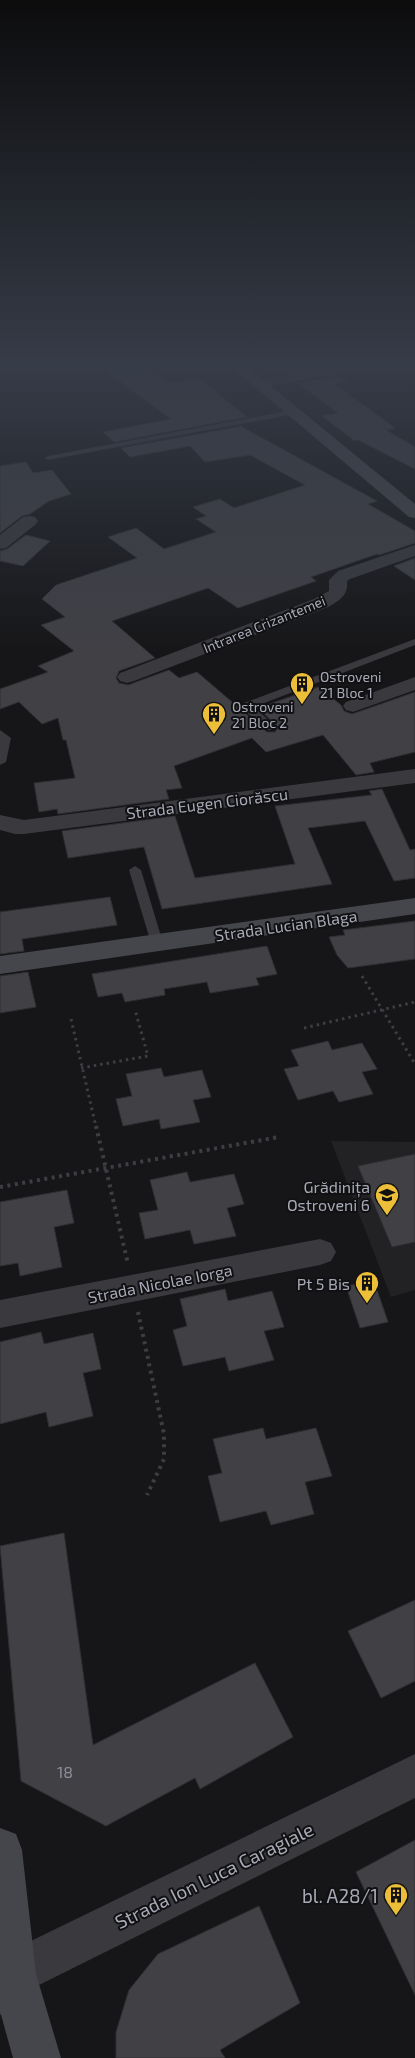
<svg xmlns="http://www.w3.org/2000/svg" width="415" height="2058" font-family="'Exo 2',sans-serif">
<rect width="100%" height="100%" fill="#161618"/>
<polygon fill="#222225" points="331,1141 415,1142 415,1290 391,1297"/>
<g fill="#404045" stroke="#303034">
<polygon points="96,364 143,364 170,383 199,378 247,417 114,442 103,432 171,419"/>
<polygon points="273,364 325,364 327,366 285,373"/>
<polygon points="340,376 348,381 335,384 395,428 386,430 415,447 415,469 358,440 355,441 322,416 338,413 297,383"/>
<polygon points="243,426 242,427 377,501 368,504 415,531 415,543 379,555 377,554 311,577 316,581 238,608 208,588 112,621 155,658 119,671 116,678 119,683 128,685 169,670 179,678 197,672 267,732 275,732 278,727 258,708 318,687 341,705 344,711 352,714 415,692 415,752 370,763 374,772 356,775 323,735 266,752 252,738 174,766 182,788 166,790 169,799 58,814 57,809 39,812 34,783 75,778 66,740 63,740 58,718 42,724 19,702 0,709 0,689 48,672 38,666 74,651 41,625 65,617 42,599 56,585 137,558 108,537 136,528 164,549 216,532 196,519 206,516 193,507 220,499 234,508 305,485 250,455 205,462 190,446 130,457 121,448"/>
<polygon points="26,462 33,473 52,470 71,494 49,501 30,514 22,516 0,533 0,466"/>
<polygon points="26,535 50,541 23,566 0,561 0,551 7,549"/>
<polygon points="415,558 415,580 394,566"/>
<polygon points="382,789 410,850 415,849 415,878 394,881 365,821 308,828 332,884 162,909 144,847 68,858 62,831 175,816 195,878 295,864 275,806 372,795 369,791"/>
<polygon points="110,897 117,925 22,939 24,951 0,954 0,912"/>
<polygon points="415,921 415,959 348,968 337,955 329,937 345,935 343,930"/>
<polygon points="267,946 277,974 256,978 259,985 210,993 207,982 164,989 165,995 125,1002 122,993 98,997 92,974"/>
<polygon points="28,972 36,1007 0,1013 0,976"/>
<polygon points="328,1041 332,1050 362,1043 377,1069 362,1072 373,1094 339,1102 333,1091 298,1100 284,1069 299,1066 291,1050"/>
<polygon points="161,1068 164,1077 202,1070 211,1097 193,1100 200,1122 161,1129 159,1119 123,1126 116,1099 132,1096 126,1074"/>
<polygon points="415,1154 415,1242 392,1247 358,1166"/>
<polygon points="187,1172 190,1182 234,1174 244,1204 227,1208 236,1236 194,1244 190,1230 145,1239 139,1213 158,1210 150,1180"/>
<polygon points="67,1190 74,1223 54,1227 62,1267 20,1276 18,1263 0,1266 0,1202"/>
<polygon points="374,1281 388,1322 360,1328 346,1286"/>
<polygon points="225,1289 228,1301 272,1291 284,1327 264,1331 274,1360 229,1371 225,1357 183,1366 173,1330 187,1326 180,1299"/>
<polygon points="41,1332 44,1344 93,1333 101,1369 83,1373 93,1416 49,1427 46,1412 0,1424 0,1342"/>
<polygon points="263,1428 266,1439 316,1428 332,1476 305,1482 314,1514 271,1525 266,1511 220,1522 208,1476 222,1473 213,1439"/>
<polygon points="64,1533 93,1745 255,1663 293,1737 200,1789 195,1778 106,1826 21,1781 0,1546"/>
<polygon points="415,1600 415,1681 381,1698 348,1631"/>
<polygon points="415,1840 415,1995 356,1872"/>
<polygon points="259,1906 300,2003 220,2050 225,2058 116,2058 116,2032 129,1990 158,1954"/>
</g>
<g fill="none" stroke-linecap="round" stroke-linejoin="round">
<g stroke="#3d3e43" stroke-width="3" stroke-dasharray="2.5 4" stroke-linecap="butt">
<polyline points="362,976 415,1064"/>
<polyline points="71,1019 96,1127"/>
<polyline points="304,1028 415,1002"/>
<polyline points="81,1068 148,1056 135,1010"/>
</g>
<g stroke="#3d3e43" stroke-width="4" stroke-dasharray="3 4.5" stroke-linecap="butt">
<polyline points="96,1126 128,1264"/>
<polyline points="0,1187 279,1137"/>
<polyline points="138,1312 164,1434 164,1459 147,1495"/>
</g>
<g fill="#39393e" fill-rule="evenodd">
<polygon points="292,410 295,410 295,414 48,460 44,458 48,456"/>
<polygon points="415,639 415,645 254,707 275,726 276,728 275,730 267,730 244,710 244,703"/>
<polygon points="0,730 11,738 6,762 0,765"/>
<polygon points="135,866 141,870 163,943 162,946 152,946 151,943 129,870"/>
</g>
<g fill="#39393e" fill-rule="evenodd">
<polygon points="346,364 379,364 372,368 258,388 253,387 251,384 253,381 258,380"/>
<polygon points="29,516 35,517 38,521 35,525 6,548 0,549 0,535 23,517"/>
<path d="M415,545V556L350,579L347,581C349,595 339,601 328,607L134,681L127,683L120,681L117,677L120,673L314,599L329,591V580L338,571Z"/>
<polygon points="415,677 415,690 353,712 346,710 343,706 346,702"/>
<polygon points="415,769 415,783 24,834 15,834 0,830 0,815 24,820"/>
<polygon points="320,1239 331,1243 336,1252 331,1261 320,1265 0,1328 0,1300"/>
<polygon points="415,1754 415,1798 29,1990 17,2008 0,2015 0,1956"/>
</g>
<g fill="#45464c" fill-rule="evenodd">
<polygon points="228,364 244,364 415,504 415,518 409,517"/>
<polygon points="415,898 415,914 0,974 0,956"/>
<polygon points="0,1828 16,1834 22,1850 36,1974 61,2058 13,2058 0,2011"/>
</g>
</g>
<linearGradient id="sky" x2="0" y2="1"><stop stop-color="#0c0c0d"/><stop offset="0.56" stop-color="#363c48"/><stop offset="1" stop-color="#363c48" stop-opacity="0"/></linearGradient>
<rect width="415" height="652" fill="url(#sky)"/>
<defs>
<g id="building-pin" transform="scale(1.25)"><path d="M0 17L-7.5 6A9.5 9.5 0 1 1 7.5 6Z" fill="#edbf38" stroke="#111113"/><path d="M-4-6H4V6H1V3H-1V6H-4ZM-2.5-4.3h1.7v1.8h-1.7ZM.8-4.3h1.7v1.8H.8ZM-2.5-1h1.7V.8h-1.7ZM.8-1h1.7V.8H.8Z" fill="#111"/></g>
<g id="school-pin" transform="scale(1.25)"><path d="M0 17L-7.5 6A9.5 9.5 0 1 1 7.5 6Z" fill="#edbf38" stroke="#111113"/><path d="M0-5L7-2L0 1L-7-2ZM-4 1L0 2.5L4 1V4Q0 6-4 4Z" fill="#111"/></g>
</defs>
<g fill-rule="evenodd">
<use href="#building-pin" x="302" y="684"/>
<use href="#building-pin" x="214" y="714"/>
<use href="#school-pin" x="387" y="1195"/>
<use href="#building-pin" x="367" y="1283"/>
<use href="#building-pin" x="396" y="1895"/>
</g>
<g text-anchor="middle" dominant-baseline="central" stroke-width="4" stroke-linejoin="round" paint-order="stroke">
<g font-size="14" fill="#a8abb7" stroke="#111113">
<text transform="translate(264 624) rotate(-22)">Intrarea Crizantemei</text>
</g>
<g font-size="14" fill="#a8abb7" stroke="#111113" text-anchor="start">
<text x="320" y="676">Ostroveni<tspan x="320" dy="16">21 Bloc 1</tspan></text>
<text x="232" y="706">Ostroveni<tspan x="232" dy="16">21 Bloc 2</tspan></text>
</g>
<g font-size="16" fill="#a8abb7" stroke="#111113">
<text transform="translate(207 803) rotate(-7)">Strada Eugen Ciorăscu</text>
<text transform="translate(286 925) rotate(-8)">Strada Lucian Blaga</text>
<text transform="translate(160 1283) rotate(-11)">Strada Nicolae Iorga</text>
</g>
<g font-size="16" fill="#a8abb7" stroke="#111113" text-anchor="end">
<text x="370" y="1186">Grădinița<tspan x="370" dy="18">Ostroveni 6</tspan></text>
<text x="350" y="1283">Pt 5 Bis</text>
</g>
<g font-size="16" fill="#8e909a">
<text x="65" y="1771">18</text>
</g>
<g font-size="19" fill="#a8abb7" stroke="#111113">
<text transform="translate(214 1875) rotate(-26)">Strada Ion Luca Caragiale</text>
</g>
<g font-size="19" fill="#a8abb7" stroke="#111113" text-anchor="end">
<text x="378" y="1895">bl. A28/1</text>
</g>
</g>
</svg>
